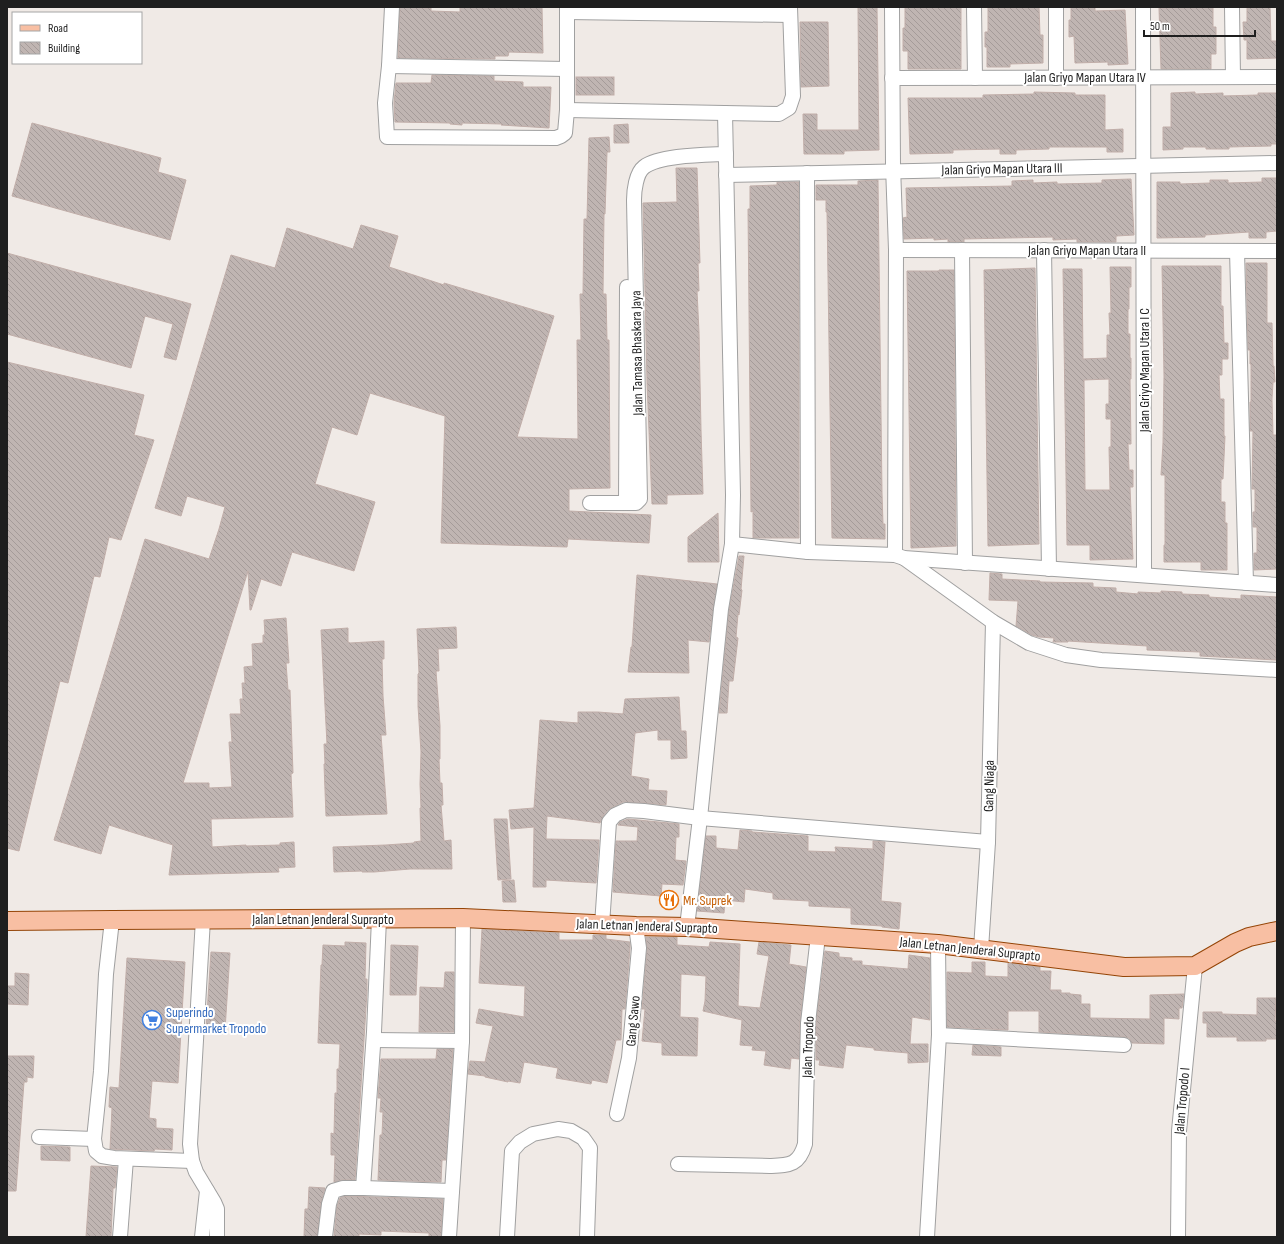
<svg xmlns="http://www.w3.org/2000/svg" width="1284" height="1244" font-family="'Sofia Sans Condensed',sans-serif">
<defs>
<pattern id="building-back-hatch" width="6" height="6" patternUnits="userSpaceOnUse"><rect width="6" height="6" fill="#c0b5b2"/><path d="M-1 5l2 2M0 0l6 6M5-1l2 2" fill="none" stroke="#a59b99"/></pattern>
</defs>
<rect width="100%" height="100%" fill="#f0eae6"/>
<g fill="url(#building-back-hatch)" stroke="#c1aea9" fill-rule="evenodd">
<polygon points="400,7 431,8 431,11 460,12 460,7 542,7 543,53 509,52 508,56 495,56 495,59 398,58"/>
<polygon points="858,7 877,7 879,150 844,151 844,154 804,154 803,114 817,114 817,130 859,130"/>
<polygon points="905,7 961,7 961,69 908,69 908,51 903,51 903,28 905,28"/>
<polygon points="988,7 1039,7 1040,35 1043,35 1043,63 1010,64 1010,67 987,67 987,47 985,47 985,32 988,32"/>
<polygon points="1071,7 1095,7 1095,11 1125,10 1128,64 1108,65 1108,62 1075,63 1074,36 1069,37 1069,20 1071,20"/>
<polygon points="1194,7 1213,7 1213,27 1216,27 1216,54 1211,54 1211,69 1161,69 1159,8"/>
<polygon points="1247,7 1270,7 1271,41 1277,41 1277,58 1247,59 1247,40 1244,40 1243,22 1247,22"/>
<polygon points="800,22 828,22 829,86 801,87"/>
<polygon points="432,75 494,76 494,81 523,82 523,87 551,87 549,128 501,125 502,124 462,123 462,125 450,124 450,123 395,122 394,103 396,83 431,83"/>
<rect x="576" y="77" width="38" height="18"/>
<polygon points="1034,92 1075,93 1075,95 1105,95 1105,130 1123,129 1123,152 1107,152 1107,147 1049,147 1049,149 1016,150 1016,154 1000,154 1000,149 953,150 953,153 910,154 908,98 983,98 983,95 1034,94"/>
<polygon points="1195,92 1195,94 1223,93 1223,96 1258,95 1258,93 1277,93 1277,144 1271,144 1271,146 1229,147 1229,149 1206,149 1206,147 1183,147 1183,149 1163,150 1163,127 1171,127 1171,93"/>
<polygon points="32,123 161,158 158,172 186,180 170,240 12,196"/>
<polygon points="628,124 629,143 614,143 614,125"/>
<polygon points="609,137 610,152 607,152 605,214 604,214 603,294 606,294 607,340 609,340 610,488 569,489 569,511 651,515 649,543 568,539 567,547 441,543 445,416 370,393 357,435 332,427 315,484 375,502 354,571 292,552 281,586 261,579 251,610 250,610 248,571 183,783 209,783 209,788 232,787 229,742 232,742 230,714 241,714 240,699 243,699 242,683 245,683 244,667 253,666 252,644 263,643 263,635 265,635 264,620 286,618 289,663 286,663 288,690 290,690 293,773 291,774 293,817 211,819 212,847 246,845 246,846 280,845 280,843 294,842 295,867 278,868 279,872 169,875 173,845 109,825 101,854 54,840 145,539 209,559 219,529 225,507 187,496 181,516 155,508 231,255 275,268 287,228 353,249 361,225 398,236 389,267 444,285 444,283 554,316 517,437 578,439 577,340 581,340 580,294 583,294 584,219 587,219 589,138"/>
<polygon points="676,168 697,168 700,263 698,263 699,291 697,291 699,332 701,430 703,494 667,495 667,504 652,504 647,382 643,203 677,202"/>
<polygon points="1262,178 1277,178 1277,231 1266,232 1266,238 1249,238 1249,232 1205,235 1205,237 1157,238 1157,182 1180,182 1180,184 1210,183 1210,180 1228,180 1228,183 1262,182"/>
<polygon points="1131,179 1134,235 1116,236 1116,242 1077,242 1077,239 1053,240 1053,237 964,239 964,242 948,242 948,239 934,240 934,238 904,239 903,218 907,217 906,188 1012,186 1012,181 1033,180 1033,183 1057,182 1057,184 1102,183 1102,180"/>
<polygon points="878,180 882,493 883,524 885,524 885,539 832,538 827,212 826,212 826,200 816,200 816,185 858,185 858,181"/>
<polygon points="777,182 799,182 799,538 753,538 753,511 751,512 748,209 750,209 750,186 777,185"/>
<polygon points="7,253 191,304 176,360 164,357 173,324 145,316 131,368 7,334"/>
<polygon points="1246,263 1267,263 1267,323 1272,323 1273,366 1274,366 1275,382 1273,382 1272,399 1273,435 1277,435 1277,569 1254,570 1254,553 1257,553 1257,527 1253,527 1253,512 1255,512 1255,489 1252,489 1253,431 1250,431 1250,402 1251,402 1251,364 1250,364 1250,350 1248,350"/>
<polygon points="1162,266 1221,266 1221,306 1223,306 1224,343 1228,343 1228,359 1222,359 1222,375 1219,375 1220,399 1224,399 1224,436 1225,436 1223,479 1221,479 1221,502 1225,502 1225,523 1227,523 1227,570 1201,570 1201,562 1164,562 1164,545 1165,545 1165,475 1161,475 1163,443 1164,376"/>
<path d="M1110,267H1131V287H1129V309H1128V334H1130V358H1131V379H1130L1131,444H1128L1129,470H1133V487H1130L1133,559L1090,560V545H1067L1063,269H1082L1083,359L1107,358V335H1110L1109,313H1111ZM1109,379V404H1106V419H1111V447H1109L1110,490H1085L1084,380Z"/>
<polygon points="1035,268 1039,544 988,546 984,270"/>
<polygon points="939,270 954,270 956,546 911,548 907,271 939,271"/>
<polygon points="7,362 144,395 134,435 154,440 121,540 109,537 100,577 94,576 68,683 60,681 19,851 7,848"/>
<polygon points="718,513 719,562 688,562 688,537"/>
<polygon points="739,556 744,556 741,589 742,590 739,615 738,614 736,637 738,638 733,681 729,681 727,713 719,713 729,610"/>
<polygon points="990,573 1002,574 1002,579 1040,581 1040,582 1093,583 1093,587 1116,588 1116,592 1138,594 1138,592 1161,593 1161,591 1182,592 1182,594 1209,595 1209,597 1241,599 1241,595 1277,597 1276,660 1200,656 1200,652 1147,650 1147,646 1068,641 1068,642 1053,642 1054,638 1039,637 1032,635 1016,626 1018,601 989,600"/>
<polygon points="637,575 717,584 709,642 688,640 689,673 628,672 631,647 632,647"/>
<polygon points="456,627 457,648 438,649 439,671 436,671 440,726 440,759 439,759 440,783 442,783 443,805 441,805 444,841 451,840 452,869 410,869 374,872 362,872 362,871 334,872 333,847 386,845 414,843 414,842 421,841 420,808 421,808 420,784 421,752 418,706 418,674 419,673 417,629"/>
<polygon points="348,628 348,642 350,643 384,641 384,659 382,659 383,696 386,735 381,735 387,814 326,816 324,764 325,764 324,744 327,744 321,630"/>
<polygon points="679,697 681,731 686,731 687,758 671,759 671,740 658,740 658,730 635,733 631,776 649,779 648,790 667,791 666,805 644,803 623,802 609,809 603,816 600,823 547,816 546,839 599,840 596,883 546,880 546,887 533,887 534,827 511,829 509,810 534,808 540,720 578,723 578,712 598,712 623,714 625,699"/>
<polygon points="494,819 507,819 511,879 498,880"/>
<polygon points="628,819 679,824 679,837 676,837 675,860 686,861 683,885 662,884 661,896 613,892 616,841 637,841 638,827 618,825 620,822"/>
<polygon points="740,830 752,831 752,832 808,836 808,851 836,852 835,847 873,849 873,841 885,842 881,901 901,903 899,929 882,927 882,926 851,924 851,908 809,906 809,901 773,899 773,893 745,889 744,902 725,900 724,913 697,911 706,836 716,836 716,848 738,850"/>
<polygon points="514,880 516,902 503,902 502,881"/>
<polygon points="482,929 559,933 559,940 593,940 593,935 606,935 606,939 630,942 630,948 625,1009 622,1009 621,1040 616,1040 607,1083 592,1080 591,1084 556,1078 558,1068 524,1062 520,1083 508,1081 508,1082 485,1077 485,1076 468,1074 470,1061 485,1062 493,1026 476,1023 479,1009 524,1017 525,986 479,983"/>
<polygon points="646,937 677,937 677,945 709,947 710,942 740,944 738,1006 760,1008 769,956 757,954 759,942 791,945 789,964 806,967 800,1022 799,1059 791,1058 790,1069 764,1065 766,1051 752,1050 753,1046 740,1045 742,1020 703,1011 705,1001 706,976 681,974 680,1017 698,1018 697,1056 662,1055 662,1043 642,1041 645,1009 642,1009 647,949"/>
<polygon points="345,942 366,943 365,979 367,979 367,992 355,1180 343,1180 334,1182 335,1155 331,1155 331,1133 334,1134 335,1093 337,1093 337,1069 339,1069 340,1044 318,1043 321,965 322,965 323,945 345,946"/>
<polygon points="391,945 418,946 416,995 390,995"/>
<polygon points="825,951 839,953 839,957 852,958 852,961 862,961 862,965 908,969 909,955 930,958 930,1020 912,1017 910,1044 928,1044 928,1062 908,1063 908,1053 874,1050 874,1048 846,1045 843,1068 819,1065 820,1060 816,1060 816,1024"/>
<polygon points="211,952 230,953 225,1030 206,1029"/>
<polygon points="127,958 185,962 178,1083 152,1081 149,1118 156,1119 156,1128 173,1129 172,1150 155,1149 154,1151 110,1149 112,1108 109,1107 110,1087 119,1088"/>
<polygon points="972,962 985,962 985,976 1008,977 1008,963 1040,967 1040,971 1051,971 1050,990 1061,990 1061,993 1070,993 1070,994 1081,995 1081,1004 1090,1004 1090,1018 1150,1019 1150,995 1184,994 1182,1008 1179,1008 1179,1019 1164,1018 1164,1044 1132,1043 1129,1038 1124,1037 1039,1032 1039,1011 1008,1011 1008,1030 947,1027 947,972 972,973"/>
<polygon points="445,972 454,972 454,1032 419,1032 420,987 444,988"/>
<polygon points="15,973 29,974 28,1005 7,1004 7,986 15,986"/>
<polygon points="1257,998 1276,998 1275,1021 1277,1021 1277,1039 1266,1039 1266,1041 1237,1041 1237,1037 1207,1037 1207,1023 1203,1023 1203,1012 1222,1012 1222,1014 1257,1015"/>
<polygon points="973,1045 1001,1047 1001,1056 972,1055"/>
<polygon points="437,1049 453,1049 446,1160 442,1160 441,1182 378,1180 380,1135 382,1135 383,1112 380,1112 381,1098 378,1098 381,1059 436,1059"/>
<polygon points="7,1056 34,1056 33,1078 27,1077 27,1082 24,1082 16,1191 7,1191"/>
<polygon points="41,1146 70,1147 70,1161 41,1160"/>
<polygon points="91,1166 117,1167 115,1188 113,1188 111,1237 86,1237"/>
<polygon points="309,1187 325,1188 321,1203 317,1237 304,1237 305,1209 308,1209"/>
<polygon points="344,1196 443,1199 441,1237 429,1237 429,1233 381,1231 381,1235 359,1234 359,1237 334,1237 337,1206 340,1198"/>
</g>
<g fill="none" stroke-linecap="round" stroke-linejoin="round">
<g stroke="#a0a0a0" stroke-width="16">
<g id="minor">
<polyline points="392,7 389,66 385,103 387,137 556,138 561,136 565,133 567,110 567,7"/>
<polyline points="892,7 893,166 896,250 895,555"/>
<polyline points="974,7 975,78"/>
<polyline points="1056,7 1056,78"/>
<polyline points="1143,7 1144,574"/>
<polyline points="1232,7 1233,77"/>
<polyline points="567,12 790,15"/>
<polyline points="389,66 566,69"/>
<polyline points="892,78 1277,77"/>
<polyline points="567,110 779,114 789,108 793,96 790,7"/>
<polyline points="807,173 808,552"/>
<polyline points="726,175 1277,163"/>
<polyline points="896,250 1277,251"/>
<polyline points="962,250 965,563"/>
<polyline points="1044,250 1049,569"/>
<polyline points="1237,251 1246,583"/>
<path d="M590,503H636L640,499L634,200C634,191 636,173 644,167C660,155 705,155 726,154"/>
<polyline points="626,503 627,287"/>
<polyline points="732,544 808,552 895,555 904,558 1277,585"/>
<polyline points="904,558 993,622 1029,643 1066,655 1101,660 1277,670"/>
<polyline points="203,919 190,1144 192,1161 196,1172 214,1202 217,1209 217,1237"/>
<polyline points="112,920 106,974 101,1071 94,1139 96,1151 102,1156 114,1158 192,1161"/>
<polyline points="602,925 609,822 615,815 626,810 644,811 700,818 988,842"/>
<polyline points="687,927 700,818 721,609 732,544 733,495 725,113"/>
<polyline points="981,949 988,842 993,622"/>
<polyline points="939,1035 1124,1045"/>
<polyline points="374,1040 462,1041"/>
<polyline points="617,1114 629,1058 639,948 636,926"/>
<polyline points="39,1137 94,1139"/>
<path d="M678,1164L770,1166C790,1165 799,1165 805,1144L808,1023L818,936"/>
<polyline points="363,1188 374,1032 379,919"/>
<polyline points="120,1237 126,1159"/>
<polyline points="202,1237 207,1191"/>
<polyline points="325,1237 329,1204 333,1191 343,1188 363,1188 452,1191"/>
<polyline points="449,1237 462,1041 463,918"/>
<polyline points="507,1237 512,1151 520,1142 533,1134 558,1129 571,1131 583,1138 590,1148 587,1237"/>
<polyline points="927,1237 939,1035 938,944"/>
<polyline points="1178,1237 1179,1131 1195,966"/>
</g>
</g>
<g stroke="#944406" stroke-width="20">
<polyline id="major" points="7,921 112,920 463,918 636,926 687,927 938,944 1124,967 1195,966 1235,943 1249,937 1277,931"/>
</g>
<use href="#minor" stroke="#fff" stroke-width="14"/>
<use href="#major" stroke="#f8bfa3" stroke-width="18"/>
</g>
<defs>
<g id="restaurant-ring" transform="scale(1)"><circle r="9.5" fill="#fff" stroke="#e8710a" stroke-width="1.5"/><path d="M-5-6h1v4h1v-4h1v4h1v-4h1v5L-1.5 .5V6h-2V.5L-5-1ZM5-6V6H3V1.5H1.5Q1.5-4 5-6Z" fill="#e8710a"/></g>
<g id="supermarket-ring" transform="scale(1)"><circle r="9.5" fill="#fff" stroke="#3f7fe0" stroke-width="1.5"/><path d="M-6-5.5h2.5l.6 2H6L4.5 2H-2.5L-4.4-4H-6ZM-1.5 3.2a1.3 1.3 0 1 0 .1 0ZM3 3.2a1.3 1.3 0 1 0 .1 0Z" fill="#3f7fe0"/></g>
</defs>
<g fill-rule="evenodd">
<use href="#restaurant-ring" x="669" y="900"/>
<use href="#supermarket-ring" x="152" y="1020"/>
</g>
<g text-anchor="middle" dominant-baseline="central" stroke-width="4" stroke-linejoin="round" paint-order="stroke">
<g font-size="14" fill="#1f1f1f" stroke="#fff">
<text x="1085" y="77">Jalan Griyo Mapan Utara IV</text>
<text transform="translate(1002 169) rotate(-1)">Jalan Griyo Mapan Utara III</text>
<text x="1087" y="250">Jalan Griyo Mapan Utara II</text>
<text transform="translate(637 353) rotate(-91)">Jalan Tamasa Bhaskara Jaya</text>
<text transform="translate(1144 370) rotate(-90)">Jalan Griyo Mapan Utara I C</text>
<text transform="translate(989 786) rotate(-89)">Gang Niaga</text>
<text x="323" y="919">Jalan Letnan Jenderal Suprapto</text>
<text transform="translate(647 926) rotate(2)">Jalan Letnan Jenderal Suprapto</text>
<text transform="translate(970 949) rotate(6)">Jalan Letnan Jenderal Suprapto</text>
<text transform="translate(633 1021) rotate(-85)">Gang Sawo</text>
<text transform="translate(808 1047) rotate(-88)">Jalan Tropodo</text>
<text transform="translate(1182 1101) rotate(-85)">Jalan Tropodo I</text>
</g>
<g font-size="14" fill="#c56008" stroke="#fff" text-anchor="start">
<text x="683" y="900">Mr. Suprek</text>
</g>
<g font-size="14" fill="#366cbe" stroke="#fff" text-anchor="start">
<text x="166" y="1012">Superindo<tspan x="166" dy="16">Supermarket Tropodo</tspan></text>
</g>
</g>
<rect width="1284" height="1244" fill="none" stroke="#1f1f1f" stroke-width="16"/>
<rect x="12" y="12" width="130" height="52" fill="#ffffff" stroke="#a5a5a5"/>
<rect x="20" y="25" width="20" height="6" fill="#f8bfa3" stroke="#a5a5a5"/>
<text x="48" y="32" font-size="12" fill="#1f1f1f">Road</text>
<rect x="20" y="42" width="20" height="12" fill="url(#building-back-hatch)" stroke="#a5a5a5"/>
<text x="48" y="52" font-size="12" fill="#1f1f1f">Building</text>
<path d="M1144 30v6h111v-6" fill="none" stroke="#1f1f1f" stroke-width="2"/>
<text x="1150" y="30" font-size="12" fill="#1f1f1f" stroke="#ffffff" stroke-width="3" paint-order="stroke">50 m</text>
</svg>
